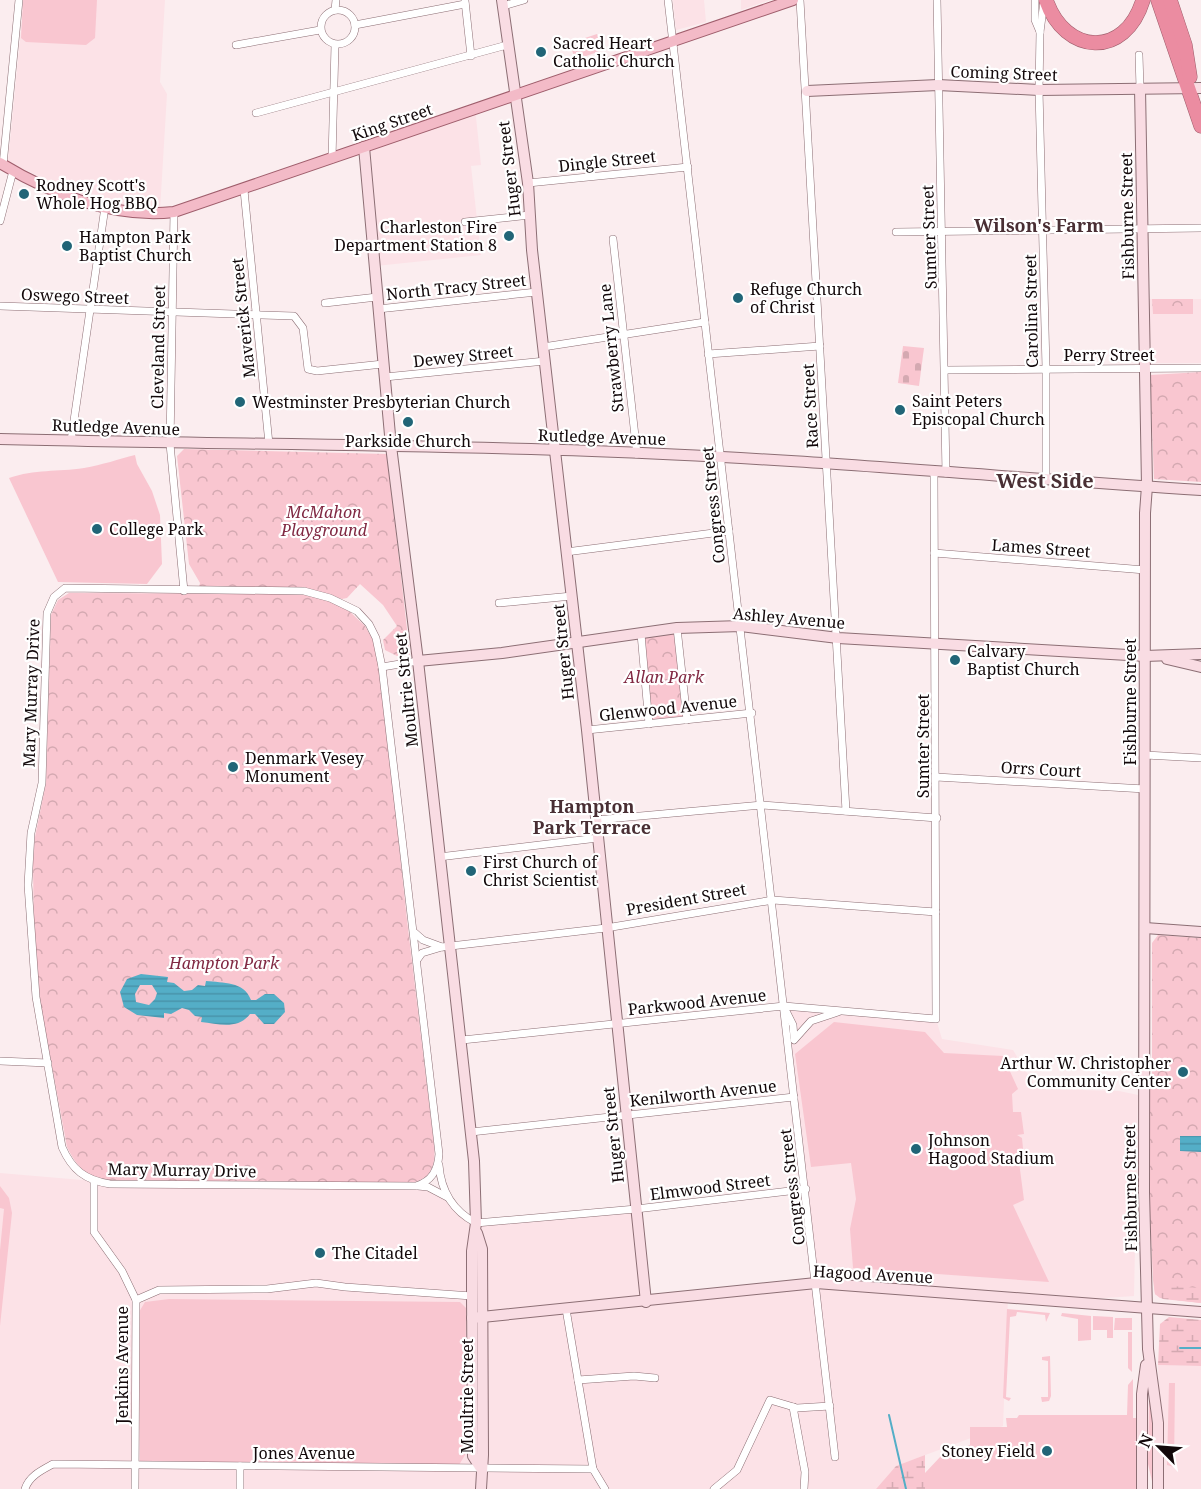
<svg xmlns="http://www.w3.org/2000/svg" width="1201" height="1489" font-family="'Noto Serif',serif">
<defs>
<pattern id="forest-crowns" width="20" height="18" patternUnits="userSpaceOnUse" patternTransform="scale(1.5)"><rect width="20" height="18" fill="#f9c6d0"/><path d="M2 6a3 3 0 1 1 6 0M12 15a3 3 0 1 1 6 0" fill="none" stroke="#d4a9b1"/></pattern>
<pattern id="wetland-marsh" width="20" height="14" patternUnits="userSpaceOnUse" patternTransform="scale(1.5)"><rect width="20" height="14" fill="#f9c6d0"/><path d="M1 5h8M5 5V1M11 12h8M15 12V8" fill="none" stroke="#d4a9b1"/></pattern>
<pattern id="cemetery-stones" width="16" height="16" patternUnits="userSpaceOnUse" patternTransform="scale(1.5)"><rect width="16" height="16" fill="#f9c6d0"/><path d="M2 7V4a2 2 0 0 1 4 0v3zM10 15v-3a2 2 0 0 1 4 0v3z" fill="#d4a9b1"/></pattern>
<pattern id="water-rules" width="6" height="5" patternUnits="userSpaceOnUse" patternTransform="scale(1.5)"><rect width="6" height="5" fill="#54aec7"/><path d="M0 2.5h6" fill="none" stroke="#4894aa"/></pattern>
</defs>
<rect width="100%" height="100%" fill="#fbedef"/>
<g fill="#fce2e7">
<polygon points="24,0 165,0 160,82 167,94 160,210 110,204 86,198 8,162"/>
<polygon points="673,0 704,0 706,22 676,30"/>
<polygon points="741,0 770,0 741,10"/>
<polygon points="475,108 481,165 471,166 481,255 376,266 364,147"/>
<polygon points="1148,299 1201,299 1201,363 1151,363"/>
<polygon points="784,1006 936,1019 942,1039 1013,1050 1033,1083 1043,1089 1119,1091 1138,1095 1134,1296 1059,1301 1008,1298 1003,1426 896,1466 876,1489 0,1489 0,1173 94,1181 416,1186 439,1192 477,1223 636,1209 645,1301 816,1283"/>
<polygon points="1158,1365 1201,1366 1201,1489 1162,1489"/>
</g>
<g fill="#f9c6d0">
<polygon points="23,0 97,0 95,38 86,45 26,42 21,38"/>
<polygon points="597,34 603,50 575,60 570,43"/>
<path d="M135,455L137,464L152,491L160,515L162,564L147,584L58,582L9,478C35,469 57,472 84,468C102,465 119,459 135,455Z"/>
<polygon points="834,1022 925,1032 944,1053 1003,1056 1018,1089 1012,1094 1013,1112 1021,1112 1024,1134 1017,1135 1022,1138 1024,1159 1019,1162 1024,1200 1013,1205 1049,1282 853,1268 850,1229 856,1199 851,1163 811,1167 795,1054"/>
<polygon points="0,1186 9,1198 12,1213 0,1326 0,1250 4,1209 0,1208"/>
<polygon points="169,1299 460,1302 466,1308 465,1455 459,1465 140,1464 139,1312 145,1302"/>
<polygon points="1007,1309 1050,1313 1046,1322 1045,1315 1017,1312 1016,1316 1010,1317 1006,1397 1011,1398 1009,1401 1003,1398"/>
<polygon points="1062,1313 1091,1316 1091,1340 1078,1341 1078,1319 1061,1316"/>
<polygon points="1093,1316 1113,1317 1113,1338 1107,1338 1107,1330 1093,1330"/>
<polygon points="1115,1318 1132,1318 1132,1330 1114,1330"/>
<polygon points="1128,1332 1132,1332 1132,1372 1128,1368"/>
<polygon points="1050,1356 1051,1396 1049,1401 1042,1402 1041,1397 1048,1397 1048,1361 1042,1360 1042,1357"/>
<polygon points="1133,1379 1133,1418 1138,1418 1138,1489 925,1489 925,1473 941,1456 970,1445 970,1427 1007,1427 1006,1418 1017,1418 1019,1415 1127,1415 1128,1385"/>
<polygon points="1169,1383 1175,1383 1174,1467 1167,1465"/>
<polygon points="1149,1392 1154,1424 1152,1481 1148,1464"/>
</g>
<g fill="url(#forest-crowns)">
<polygon points="1152,299 1193,299 1193,314 1153,314"/>
<polygon points="1201,372 1201,482 1154,479 1150,375"/>
<polygon points="184,449 387,454 410,655 397,656 385,650 383,640 397,626 383,605 360,584 347,598 342,599 304,588 199,587 200,583 189,564 177,456"/>
<path d="M69,593L304,594L319,596L346,608L365,626L372,638L380,667L407,920L434,1144C439,1191 405,1183 372,1183L107,1180C86,1178 76,1165 67,1147L41,1007L34,943L33,863L35,837L46,783L51,615L58,600Z"/>
<polygon points="675,631 685,718 651,721 643,636"/>
<polygon points="1158,935 1201,938 1201,1303 1160,1298 1155,1294 1153,1280 1148,1172 1148,1097 1152,1082 1152,943"/>
</g>
<g fill="url(#wetland-marsh)">
<polygon points="1154,1285 1201,1288 1201,1303 1163,1299 1155,1294"/>
<polygon points="1169,1317 1201,1320 1201,1366 1158,1365 1160,1324"/>
<polygon points="925,1455 925,1489 876,1489 896,1466"/>
</g>
<polygon fill="url(#cemetery-stones)" points="903,346 924,348 919,386 898,383"/>
<g fill="url(#water-rules)" fill-rule="evenodd">
<path d="M141,974L168,977L167,982L174,983L184,991L192,990L198,985L205,986L206,981C223,983 244,981 251,1000H256L265,994H274L284,1003L285,1012L274,1024H264L255,1014H250C238,1030 219,1024 201,1022L202,1017L195,1016L189,1010L182,1008L171,1014L164,1013V1018L137,1015L124,1007L120,992L127,979ZM140,985H152L157,993L155,999L149,1005L136,1002L135,994Z"/>
<polygon points="1180,1136 1201,1136 1201,1152 1180,1151"/>
</g>
<g fill="none" stroke-linecap="round" stroke-linejoin="round">
<g stroke="#54aec7" stroke-width="2">
<polyline points="1180,1348 1201,1348"/>
<polyline points="889,1415 906,1489"/>
</g>
<g stroke="#8c6e74" stroke-width="8">
<g id="street">
<polyline points="668,0 835,1457"/>
<polyline points="800,0 846,811"/>
<polyline points="937,0 946,473"/>
<polyline points="1035,0 1035,20 1040,32"/>
<polyline points="465,1 471,56"/>
<polyline points="1044,1 1040,32 1039,90 1046,368 1046,481"/>
<polyline points="503,6 524,0"/>
<circle cx="338" cy="27" r="17"/>
<polyline points="335,10 336,0"/>
<polyline points="355,25 465,4"/>
<polyline points="236,45 320,30"/>
<polyline points="1139,55 1140,88"/>
<polyline points="256,113 507,45"/>
<polyline points="332,159 335,45"/>
<polyline points="3,165 19,0"/>
<polyline points="528,183 688,167"/>
<polyline points="244,190 269,444"/>
<polyline points="174,212 170,444 184,591"/>
<polyline points="0,221 13,171"/>
<polyline points="465,222 530,215"/>
<polyline points="896,232 1201,228"/>
<polyline points="613,239 637,454"/>
<polyline points="325,303 377,297"/>
<polyline points="0,306 294,316 303,328 308,369 317,371 383,364"/>
<polyline points="378,309 537,292"/>
<polyline points="543,347 705,322"/>
<polyline points="708,354 820,346"/>
<polyline points="946,370 1201,368"/>
<polyline points="385,377 545,361"/>
<polyline points="71,441 105,207"/>
<polyline points="566,552 729,531"/>
<polyline points="934,553 1145,570"/>
<path d="M65,588L304,591L330,598L357,611L369,624L376,638L382,667L439,1154C438,1170 432,1181 416,1186L110,1184C85,1180 72,1170 62,1147L36,997L28,885L31,833L42,783L47,613L54,597Z"/>
<polyline points="499,603 572,596"/>
<polyline points="677,628 687,720"/>
<polyline points="641,634 649,724"/>
<polyline points="382,667 418,661"/>
<polyline points="587,730 752,713"/>
<polyline points="1145,755 1201,758"/>
<polyline points="936,777 1145,789"/>
<polyline points="596,820 762,805 937,818"/>
<polyline points="439,857 598,838"/>
<polyline points="415,933 423,940 442,947"/>
<polyline points="417,960 422,953 442,947 606,928 773,900 936,912"/>
<polyline points="786,1011 793,1025 794,1038"/>
<polyline points="462,1040 784,1006 936,1019 934,472"/>
<polyline points="794,1040 811,1021 838,1012"/>
<polyline points="0,1061 48,1063"/>
<polyline points="471,1132 794,1097"/>
<path d="M439,1165C441,1191 453,1211 476,1223L636,1209L806,1189"/>
<polyline points="94,1181 94,1232 122,1271 136,1300 135,1489"/>
<polyline points="418,1186 428,1187 447,1197"/>
<polyline points="136,1300 159,1290 267,1289 316,1283 345,1287 472,1296"/>
<polyline points="566,1309 593,1469 605,1489"/>
<polyline points="578,1380 634,1376 655,1378"/>
<polyline points="793,1407 805,1472 804,1489"/>
<polyline points="240,1466 240,1489"/>
<path d="M25,1489C29,1476 42,1470 53,1464L593,1469"/>
<polyline points="714,1489 737,1470 770,1400 797,1408 830,1406"/>
</g>
</g>
<g stroke="#8c6e74" stroke-width="12">
<g id="secondary">
<polyline points="502,0 528,183 532,250 587,730 646,1302"/>
<polyline points="1140,88 1147,486 1145,513 1144,1192 1148,1349 1158,1423 1158,1489"/>
<polyline points="807,91 938,85 1039,90 1201,88"/>
<polyline points="364,147 391,446 418,661 474,1161 476,1223 472,1251 472,1296 473,1456 480,1467"/>
<path d="M0,439C197,444 395,444 592,451C795,458 998,477 1201,490"/>
<polyline points="1167,659 1201,667"/>
<polyline points="418,661 502,653 677,628 741,626 838,638 1145,656 1201,654"/>
<polyline points="1145,928 1201,932"/>
<polyline points="477,1233 482,1249 483,1455 481,1489"/>
<polyline points="472,1318 816,1283 1201,1312"/>
<polyline points="1142,1489 1142,1394 1146,1365"/>
</g>
</g>
<g stroke="#9f5e6c" stroke-width="12">
<path id="primary" d="M0,163C51,194 114,219 174,212L793,0"/>
</g>
<g stroke="#9f5e6c" stroke-width="15">
<g id="highway">
<path d="M1046,0C1065,55 1125,59 1143,0"/>
<polyline points="1158,0 1201,126"/>
<polyline points="1170,0 1185,45 1190,77"/>
</g>
</g>
<use href="#street" stroke="#fff" stroke-width="7"/>
<use href="#secondary" stroke="#f9dce3" stroke-width="10"/>
<use href="#primary" stroke="#f3bac7" stroke-width="10"/>
<use href="#highway" stroke="#eb8ca1" stroke-width="14"/>
</g>
<g fill="#216577" stroke="#fff" stroke-width="2">
<circle cx="541" cy="52" r="6"/>
<circle cx="24" cy="194" r="6"/>
<circle cx="509" cy="236" r="6"/>
<circle cx="67" cy="246" r="6"/>
<circle cx="738" cy="298" r="6"/>
<circle cx="240" cy="402" r="6"/>
<circle cx="900" cy="410" r="6"/>
<circle cx="408" cy="422" r="6"/>
<circle cx="97" cy="529" r="6"/>
<circle cx="955" cy="660" r="6"/>
<circle cx="233" cy="767" r="6"/>
<circle cx="471" cy="871" r="6"/>
<circle cx="1183" cy="1072" r="6"/>
<circle cx="916" cy="1149" r="6"/>
<circle cx="320" cy="1253" r="6"/>
<circle cx="1047" cy="1451" r="6"/>
</g>
<g text-anchor="middle" dominant-baseline="central" stroke-width="4.5" stroke-linejoin="round" paint-order="stroke">
<g font-size="16" fill="#12080a" stroke="#fff" text-anchor="start">
<text x="553" y="43">Sacred Heart<tspan x="553" dy="18">Catholic Church</tspan></text>
<text x="36" y="185">Rodney Scott's<tspan x="36" dy="18">Whole Hog BBQ</tspan></text>
<text x="497" y="227" text-anchor="end">Charleston Fire<tspan x="497" dy="18">Department Station 8</tspan></text>
<text x="79" y="237">Hampton Park<tspan x="79" dy="18">Baptist Church</tspan></text>
<text x="750" y="289">Refuge Church<tspan x="750" dy="18">of Christ</tspan></text>
<text x="912" y="401">Saint Peters<tspan x="912" dy="18">Episcopal Church</tspan></text>
<text x="252" y="402">Westminster Presbyterian Church</text>
<text x="408" y="441" text-anchor="middle">Parkside Church</text>
<text x="109" y="529">College Park</text>
<text x="967" y="651">Calvary<tspan x="967" dy="18">Baptist Church</tspan></text>
<text x="245" y="758">Denmark Vesey<tspan x="245" dy="18">Monument</tspan></text>
<text x="483" y="862">First Church of<tspan x="483" dy="18">Christ Scientist</tspan></text>
<text x="1171" y="1063" text-anchor="end">Arthur W. Christopher<tspan x="1171" dy="18">Community Center</tspan></text>
<text x="928" y="1140">Johnson<tspan x="928" dy="18">Hagood Stadium</tspan></text>
<text x="332" y="1253">The Citadel</text>
<text x="1035" y="1451" text-anchor="end">Stoney Field</text>
</g>
<g font-size="16" fill="#12080a" stroke="#fff">
<text transform="translate(1004 73) rotate(2)">Coming Street</text>
<text transform="translate(392 122) rotate(-19)">King Street</text>
<text transform="translate(607 161) rotate(-6)">Dingle Street</text>
<text transform="translate(509 169) rotate(-97)">Huger Street</text>
<text transform="translate(1127 216) rotate(-91)">Fishburne Street</text>
<text transform="translate(929 237) rotate(-92)">Sumter Street</text>
<text transform="translate(456 287) rotate(-6)">North Tracy Street</text>
<text transform="translate(75 296) rotate(2)">Oswego Street</text>
<text transform="translate(1031 311) rotate(-91)">Carolina Street</text>
<text transform="translate(243 318) rotate(-96)">Maverick Street</text>
<text transform="translate(158 347) rotate(-89)">Cleveland Street</text>
<text transform="translate(611 348) rotate(-96)">Strawberry Lane</text>
<text x="1109" y="355">Perry Street</text>
<text transform="translate(463 356) rotate(-6)">Dewey Street</text>
<text transform="translate(810 406) rotate(-93)">Race Street</text>
<text transform="translate(116 427) rotate(2)">Rutledge Avenue</text>
<text transform="translate(602 437) rotate(2)">Rutledge Avenue</text>
<text transform="translate(713 505) rotate(-96)">Congress Street</text>
<text transform="translate(1041 548) rotate(4)">Lames Street</text>
<text transform="translate(789 618) rotate(5)">Ashley Avenue</text>
<text transform="translate(563 652) rotate(-96)">Huger Street</text>
<text transform="translate(406 690) rotate(-96)">Moultrie Street</text>
<text transform="translate(31 693) rotate(-88)">Mary Murray Drive</text>
<text transform="translate(1130 702) rotate(-90)">Fishburne Street</text>
<text transform="translate(668 708) rotate(-6)">Glenwood Avenue</text>
<text transform="translate(923 746) rotate(-90)">Sumter Street</text>
<text transform="translate(1041 769) rotate(3)">Orrs Court</text>
<text transform="translate(686 899) rotate(-10)">President Street</text>
<text transform="translate(697 1002) rotate(-6)">Parkwood Avenue</text>
<text transform="translate(703 1093) rotate(-6)">Kenilworth Avenue</text>
<text transform="translate(613 1135) rotate(-96)">Huger Street</text>
<text transform="translate(182 1170) rotate(1)">Mary Murray Drive</text>
<text transform="translate(710 1187) rotate(-7)">Elmwood Street</text>
<text transform="translate(792 1187) rotate(-97)">Congress Street</text>
<text transform="translate(1130 1188) rotate(-91)">Fishburne Street</text>
<text transform="translate(873 1274) rotate(3)">Hagood Avenue</text>
<text transform="translate(122 1365) rotate(-90)">Jenkins Avenue</text>
<text transform="translate(467 1396) rotate(-90)">Moultrie Street</text>
<text x="304" y="1453">Jones Avenue</text>
</g>
<g font-size="16" font-style="italic" fill="#812943" stroke="#fff">
<text x="324" y="512">McMahon<tspan x="324" dy="18">Playground</tspan></text>
<text x="664" y="677">Allan Park</text>
<text x="224" y="963">Hampton Park</text>
</g>
<g font-size="18" font-weight="bold" fill="#492f34" stroke="#fff">
<text x="1039" y="225">Wilson's Farm</text>
<text x="592" y="806">Hampton<tspan x="592" dy="21">Park Terrace</tspan></text>
</g>
<g font-size="20" font-weight="bold" fill="#492f34" stroke="#fff">
<text x="1045" y="480">West Side</text>
</g>
</g>
<g transform="translate(1159 1447) rotate(295)" stroke="#ffffff" stroke-width="4.5" paint-order="stroke">
<path d="M0-4.5L10 22L0 15L-10 22Z" fill="#12080a"/>
<text y="-9" font-size="16" font-weight="bold" text-anchor="middle" fill="#12080a">N</text>
</g>
</svg>
